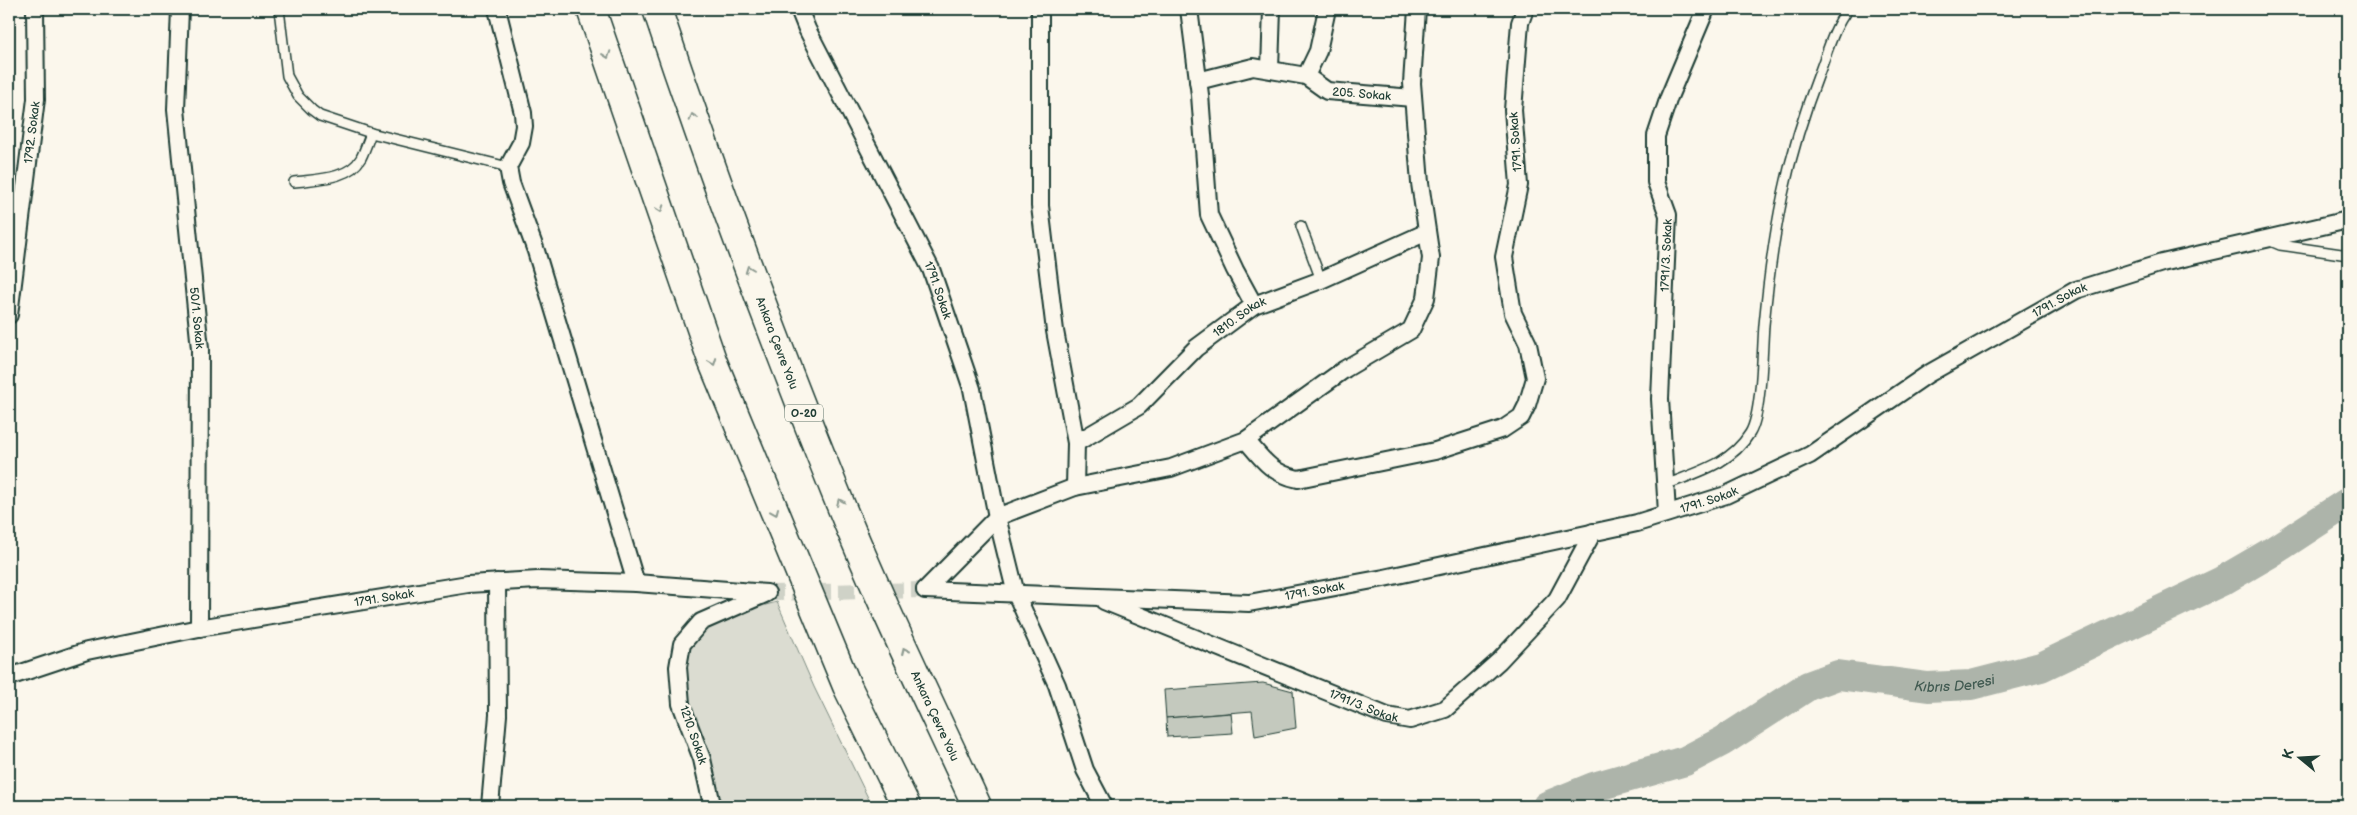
<svg xmlns="http://www.w3.org/2000/svg" width="2357" height="815" font-family="'Balsamiq Sans',sans-serif">
<rect width="100%" height="100%" fill="#fbf7ec"/>
<filter id="ink" filterUnits="userSpaceOnUse"><feTurbulence type="fractalNoise" baseFrequency=".02" numOctaves="2"/><feDisplacementMap in="SourceGraphic" scale="10" xChannelSelector="R" yChannelSelector="G"/><feConvolveMatrix kernelMatrix="1 2 1 2 8 2 1 2 1" color-interpolation-filters="sRGB"/></filter>
<g filter="url(#ink)">
<polygon fill="#dbdcd1" stroke="#7d8c82" points="777,602 814,687 872,806 714,806 678,667 701,622"/>
<g fill="none" stroke-linecap="round" stroke-linejoin="round">
<path stroke="#adb4aa" stroke-width="30" id="s1" d="M1547,806L1594,787L1685,761L1723,741L1808,686L1838,675L1928,687L1971,685L2041,667L2222,581L2270,553L2348,502"/>
</g>
<g fill="#c4c9be" stroke="#1f3d34">
<polygon points="1263,683 1293,691 1296,728 1255,736 1252,711 1166,718 1164,690"/>
<polygon points="1231,713 1233,733 1167,737 1166,718"/>
</g>
<g fill="none" stroke-linecap="round" stroke-linejoin="round">
<polyline stroke="#cfd2c7" stroke-width="16" stroke-dasharray="16 8" stroke-linecap="butt" points="767,593 925,590"/>
<g stroke="#1f3d34" stroke-width="12">
<g id="service">
<polyline points="279,9 287,76 298,96 312,110 320,116 371,133 508,167"/>
<path d="M294,182C315,179 349,180 361,158C365,150 368,141 371,133"/>
<polyline points="1301,226 1321,280"/>
<polyline points="2268,240 2280,245 2348,255"/>
<path d="M1665,485C1698,472 1731,464 1750,433C1762,413 1762,351 1764,325C1773,231 1786,159 1820,71C1828,50 1834,27 1848,9"/>
</g>
</g>
<g stroke="#1f3d34" stroke-width="20">
<g id="minor">
<path id="s2" d="M180,9L176,109L200,349L199,628"/>
<polyline points="497,9 523,113 524,126 521,143 508,167 511,183 536,251 636,583"/>
<path id="s3" d="M799,9L807,29L931,269L972,389L997,517L1016,594L1057,685L1085,770L1104,806"/>
<polyline points="1040,9 1040,206 1055,331 1076,443 1075,487"/>
<polyline points="1189,9 1200,95 1209,215 1235,270 1254,305"/>
<polyline points="1270,69 1272,9"/>
<polyline points="1306,76 1318,51 1327,9"/>
<path id="s4" d="M1198,81L1253,67L1306,76L1327,91L1413,98"/>
<path id="s5" d="M9,315L36,99L35,9"/>
<path d="M1246,440C1263,460 1271,473 1298,479L1435,451L1503,429L1521,417L1527,405L1535,378L1528,344L1513,313L1504,257L1519,185L1513,110L1520,23L1525,9"/>
<path id="s6" d="M1076,443L1139,406L1196,348L1254,305L1321,280L1427,232"/>
<path id="s7" d="M1667,513L1660,399L1668,215L1656,182V136L1669,97L1706,9"/>
<path id="s8" d="M925,590L1249,603L1384,578L1637,523L1726,495L1810,455L1928,374L2076,290L2162,263L2348,220"/>
<polyline points="925,590 997,517 1075,487 1171,468 1246,440 1345,369 1411,330 1426,298 1431,258 1420,183 1412,83 1417,9"/>
<path id="s9" d="M1104,601L1387,716L1410,720L1445,709L1499,661L1557,599L1593,532"/>
<path id="s10" d="M9,677L87,651L199,628L468,584L538,580L636,583L767,593"/>
<polyline points="490,806 498,715 497,582"/>
<polyline points="709,806 711,800 702,759 681,704 678,667 682,644 701,622 765,594"/>
</g>
</g>
<g stroke="#1f3d34" stroke-width="31">
<g id="motorway">
<polyline points="591,9 712,360 847,686 906,806"/>
<path id="s11" d="M657,9C711,171 771,332 835,491C878,598 929,702 977,806"/>
</g>
</g>
<use href="#service" stroke="#fbf7ec" stroke-width="9"/>
<use href="#minor" stroke="#fbf7ec" stroke-width="16"/>
<use href="#motorway" stroke="#fbf7ec" stroke-width="28"/>
</g>
<defs><path id="oneway-chevron" d="M-2-3.5L2.5 0L-2 3.5" fill="none" stroke-width="1.6" stroke-linecap="round" stroke-linejoin="round" transform="scale(1.25)"/></defs>
<g stroke="#8d9a90">
<use href="#oneway-chevron" transform="translate(607 55) rotate(71)"/>
<use href="#oneway-chevron" transform="translate(693 117) rotate(-109)"/>
<use href="#oneway-chevron" transform="translate(660 209) rotate(71)"/>
<use href="#oneway-chevron" transform="translate(749 269) rotate(-111)"/>
<use href="#oneway-chevron" transform="translate(713 362) rotate(69)"/>
<use href="#oneway-chevron" transform="translate(840 502) rotate(-114)"/>
<use href="#oneway-chevron" transform="translate(775 512) rotate(67)"/>
<use href="#oneway-chevron" transform="translate(905 651) rotate(-114)"/>
</g>
</g>
<g text-anchor="middle" dominant-baseline="central" stroke-width="5" stroke-linejoin="round" paint-order="stroke">
<rect fill="#fbf7ec" stroke="#61756b" stroke-width="1" x="785" y="404.5" width="38" height="17" rx="4"/>
<g font-size="11" font-weight="bold" fill="#1f3d34">
<text x="804" y="413">O-20</text>
</g>
<g font-size="12" fill="#1f3d34" stroke="#fbf7ec">
<text stroke="none"><textPath href="#s4" startOffset="171">205. Sokak</textPath></text>
<text stroke="none"><textPath href="#s5" startOffset="184">1792. Sokak</textPath></text>
<text transform="translate(1516 142) rotate(-94)">1791. Sokak</text>
<text stroke="none"><textPath href="#s7" startOffset="258">1791/3. Sokak</textPath></text>
<text stroke="none"><textPath href="#s3" startOffset="314">1791. Sokak</textPath></text>
<text stroke="none"><textPath href="#s8" startOffset="1201">1791. Sokak</textPath></text>
<text stroke="none"><textPath href="#s2" startOffset="310">50/1. Sokak</textPath></text>
<text stroke="none"><textPath href="#s6" startOffset="208">1810. Sokak</textPath></text>
<text stroke="none"><textPath href="#s11" startOffset="355">Ankara Çevre Yolu</textPath></text>
<text stroke="none"><textPath href="#s8" startOffset="796">1791. Sokak</textPath></text>
<text stroke="none"><textPath href="#s8" startOffset="391">1791. Sokak</textPath></text>
<text stroke="none"><textPath href="#s10" startOffset="384">1791. Sokak</textPath></text>
<text stroke="none"><textPath href="#s9" startOffset="280">1791/3. Sokak</textPath></text>
<text stroke="none"><textPath href="#s11" startOffset="760">Ankara Çevre Yolu</textPath></text>
<text transform="translate(693 735) rotate(71)">1210. Sokak</text>
</g>
<g font-size="14" font-style="italic" fill="#425b52" stroke="#fbf7ec">
<text stroke="none"><textPath href="#s1" startOffset="439">Kıbrıs Deresi</textPath></text>
</g>
</g>
<rect width="2357" height="815" fill="none" stroke="#fbf7ec" stroke-width="30"/>
<rect x="15" y="15" width="2327" height="785" fill="none" stroke="#1f3d34" stroke-width="2" filter="url(#ink)"/>
<g transform="translate(2300 758) rotate(288)" stroke="#fbf7ec" stroke-width="4" paint-order="stroke">
<path d="M0-4L9 19L0 12L-9 19Z" fill="#1f3d34"/>
<text y="-8" font-size="14" font-weight="bold" text-anchor="middle" fill="#1f3d34">K</text>
</g>
</svg>
